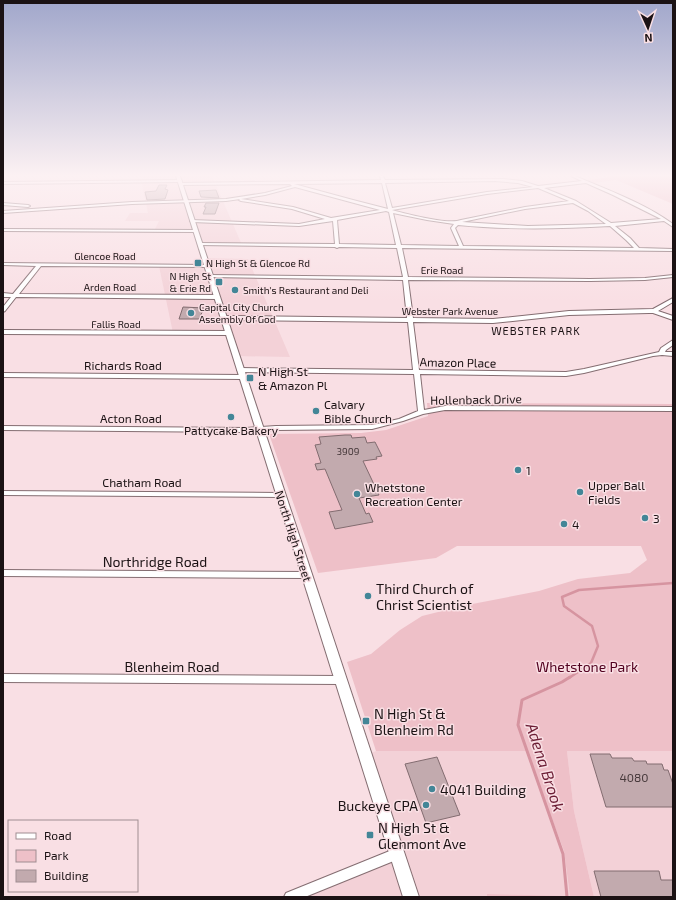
<svg xmlns="http://www.w3.org/2000/svg" width="676" height="900" font-family="'Exo 2',sans-serif">
<rect width="100%" height="100%" fill="#f9dfe4"/>
<g fill="#f3d1d7">
<polygon points="140,176 212,176 242,245 199,244 194,231 154,231 159,221 125,221 130,213 148,213"/>
<polygon points="203,258 248,259 290,357 235,356 228,334 173,333 159,266 205,266"/>
<polygon points="376,751 526,751 564,851 570,896 488,894 487,897 292,897 394,855 364,756"/>
<polygon points="567,751 673,751 673,897 594,897 574,811"/>
</g>
<g fill="#eec0c8">
<polygon points="609,176 668,176 673,179 673,204 616,180 593,183 587,180 612,177"/>
<polygon points="427,403 673,404 673,751 567,751 574,811 594,897 487,897 487,894 570,896 564,851 526,751 376,751 347,662 371,654 400,630 422,616 462,606 539,591 578,579 630,573 647,560 641,546 457,546 436,558 318,573 269,434 361,433 386,430 428,416"/>
</g>
<g fill="none" stroke-linecap="round" stroke-linejoin="round">
<polyline stroke="#d694a0" stroke-width="2.5" points="569,678 591,663 598,646 592,626 564,606 562,597 579,590 673,583"/>
<polyline stroke="#d694a0" stroke-width="3" points="567,897 563,854 518,725 522,700 562,682 570,677"/>
</g>
<g fill="#c2aaae" stroke="#826c70">
<polygon points="159,185 167,185 165,189 168,190 165,199 147,200 145,192 156,191"/>
<polygon points="216,190 219,198 201,197 199,191"/>
<polygon points="206,203 219,203 215,214 203,214 206,207 204,207"/>
<polygon points="183,307 204,308 199,319 179,319"/>
<polygon points="345,435 351,435 352,438 365,437 367,443 375,442 382,456 376,457 377,459 363,461 379,495 359,498 366,514 369,513 373,522 335,529 329,512 342,510 325,469 317,470 315,464 321,463 315,445 321,444 319,437"/>
<polygon points="590,754 610,754 612,758 632,758 634,761 646,761 647,764 662,764 664,770 668,770 673,784 673,807 606,807"/>
<polygon points="437,757 460,815 426,823 405,764"/>
<polygon points="594,871 659,871 661,880 673,880 673,897 601,897"/>
</g>
<g fill="none" stroke-linecap="round" stroke-linejoin="round">
<g stroke="#846d71" stroke-width="2">
<g id="minor">
<path d="M380,176H383L385,180L504,179L522,181L538,186L582,181L571,176H575C608,190 644,203 673,224V227L664,221L615,226L630,238L639,248L673,249V251L402,248L408,277L590,279L645,278L673,275V277L645,280L590,281L408,280L413,318L493,319L569,311L653,309L673,298V302L658,311L673,316V320L653,313H649L569,315L493,323L413,322L419,370L566,372L584,369L659,352L661,348L673,340V345L666,350L665,352H673V356L662,355L653,356L584,373L566,376L420,374L424,410L445,406L673,407V411L445,410L423,414L403,421L372,429L276,430L246,432L3,430V426L246,428L276,426L372,425L399,419L418,411L414,374L240,372L237,370L240,368L413,370L408,322L223,320L220,318L223,316L407,318L403,280L210,277L208,276L210,275L403,277L397,248L339,247L337,248L335,247L198,245V243H200L335,244L333,221L299,226L192,222L190,221L192,220L299,224L325,219L292,209L241,201L239,200L240,199L226,201L132,204L3,213V211L132,202L226,199L265,193L292,186L290,184L180,185L179,184L181,183L381,180ZM495,181L518,183L533,187L487,192L392,208L385,183ZM382,183L388,209L353,200L294,184ZM586,183L613,195L661,219L611,223L576,201L544,188ZM295,187L380,210L331,218L293,207L241,199L265,195ZM538,188L569,201L525,207L461,220C448,225 407,214 392,210L487,194ZM573,203L588,211L606,224L528,226L462,222L525,209ZM386,211L389,212L396,245L339,244L337,220ZM393,213L427,220L454,224L451,228L459,246L401,245ZM458,225C508,230 559,229 610,226L626,240L634,248L463,246L455,228Z"/>
<polygon points="181,180 182,181 180,182 3,184 3,182"/>
<polygon points="3,203 28,205 30,206 28,207 3,205"/>
<polygon points="3,229 195,230 197,231 195,232 3,231"/>
<polygon points="3,263 206,265 208,265 208,267 41,266 19,294 217,295 220,297 217,299 16,297 5,311 3,312 3,307 11,297 3,297 3,293 13,294 36,266 3,265"/>
<polygon points="3,330 228,331 231,333 228,335 3,334"/>
<polygon points="3,373 242,375 245,377 242,379 3,377"/>
<polygon points="3,491 280,493 284,495 280,497 3,495"/>
<polygon points="3,570 307,572 310,573 311,575 310,577 307,578 3,576"/>
<polygon points="3,674 341,676 344,677 346,680 344,683 341,684 3,682"/>
<polygon points="397,848 401,850 403,854 401,858 305,897 284,897 286,893"/>
</g>
</g>
<g stroke="#846d71" stroke-width="2">
<polygon id="major" points="176,176 180,176 419,897 403,897"/>
</g>
<use href="#minor" fill="#fff" fill-rule="evenodd"/>
<use href="#major" fill="#fff" fill-rule="evenodd"/>
</g>
<linearGradient id="sky" x2="0" y2="1"><stop stop-color="#a1a7cb"/><stop offset="0.58" stop-color="#fcf1f3"/><stop offset="1" stop-color="#fcf1f3" stop-opacity="0"/></linearGradient>
<rect width="676" height="302" fill="url(#sky)"/>
<g fill="#438697" stroke="#f9dfe4" stroke-width="1.5">
<rect x="194" y="259" width="8" height="8" rx="2"/>
<rect x="215" y="278" width="8" height="8" rx="2"/>
<circle cx="235" cy="290" r="4"/>
<circle cx="191" cy="313" r="4"/>
<rect x="246" y="374" width="8" height="8" rx="2"/>
<circle cx="316" cy="411" r="4"/>
<circle cx="231" cy="417" r="4"/>
<circle cx="518" cy="470" r="4"/>
<circle cx="580" cy="492" r="4"/>
<circle cx="357" cy="494" r="4"/>
<circle cx="645" cy="518" r="4"/>
<circle cx="564" cy="524" r="4"/>
<circle cx="368" cy="596" r="4"/>
<rect x="362" y="717" width="8" height="8" rx="2"/>
<circle cx="432" cy="789" r="4"/>
<circle cx="426" cy="805" r="4"/>
<rect x="366" y="831" width="8" height="8" rx="2"/>
</g>
<g text-anchor="middle" dominant-baseline="central" stroke-width="3" stroke-linejoin="round" paint-order="stroke">
<g font-size="10" fill="#1b1214" stroke="#f9dfe4">
<text x="105" y="256">Glencoe Road</text>
<text x="442" y="270">Erie Road</text>
<text x="110" y="287">Arden Road</text>
<text x="450" y="311">Webster Park Avenue</text>
<text x="116" y="324">Fallis Road</text>
</g>
<g font-size="10" fill="#1b1214" stroke="#f9dfe4" text-anchor="start">
<text x="206" y="263">N High St &amp; Glencoe Rd</text>
<text x="211" y="276" text-anchor="end">N High St<tspan x="211" dy="12">&amp; Erie Rd</tspan></text>
<text x="243" y="290">Smith's Restaurant and Deli</text>
<text x="199" y="307">Capital City Church<tspan x="199" dy="12">Assembly Of God</tspan></text>
</g>
<g font-size="10" fill="#45383a">
<text x="348" y="451">3909</text>
</g>
<g font-size="11" letter-spacing="1" fill="#1b1214" stroke="#f9dfe4">
<text x="536" y="330">WEBSTER PARK</text>
</g>
<g font-size="12" fill="#1b1214" stroke="#f9dfe4">
<text transform="translate(458 362) rotate(1)">Amazon Place</text>
<text x="123" y="365">Richards Road</text>
<text transform="translate(476 399) rotate(-1)">Hollenback Drive</text>
<text x="131" y="418">Acton Road</text>
<text x="142" y="482">Chatham Road</text>
<text transform="translate(294 536) rotate(72)">North High Street</text>
</g>
<g font-size="12" fill="#1b1214" stroke="#f9dfe4" text-anchor="start">
<text x="258" y="371">N High St<tspan x="258" dy="14">&amp; Amazon Pl</tspan></text>
<text x="324" y="404">Calvary<tspan x="324" dy="14">Bible Church</tspan></text>
<text x="231" y="430" text-anchor="middle">Pattycake Bakery</text>
<text x="526" y="470">1</text>
<text x="588" y="485">Upper Ball<tspan x="588" dy="14">Fields</tspan></text>
<text x="365" y="487">Whetstone<tspan x="365" dy="14">Recreation Center</tspan></text>
<text x="653" y="518">3</text>
<text x="572" y="524">4</text>
</g>
<g font-size="12" fill="#45383a">
<text x="634" y="777">4080</text>
</g>
<g font-size="14" fill="#1b1214" stroke="#f9dfe4">
<text x="155" y="561">Northridge Road</text>
<text x="172" y="666">Blenheim Road</text>
</g>
<g font-size="14" fill="#1b1214" stroke="#f9dfe4" text-anchor="start">
<text x="376" y="588">Third Church of<tspan x="376" dy="16">Christ Scientist</tspan></text>
<text x="374" y="713">N High St &amp;<tspan x="374" dy="16">Blenheim Rd</tspan></text>
<text x="440" y="789">4041 Building</text>
<text x="418" y="805" text-anchor="end">Buckeye CPA</text>
<text x="378" y="827">N High St &amp;<tspan x="378" dy="16">Glenmont Ave</tspan></text>
</g>
<g font-size="14" fill="#520220" stroke="#f9dfe4">
<text x="587" y="666">Whetstone Park</text>
</g>
<g font-size="16" font-style="italic" fill="#6c1e35" stroke="#f9dfe4">
<text transform="translate(546 767) rotate(72)">Adena Brook</text>
</g>
</g>
<rect width="676" height="900" fill="none" stroke="#1b1214" stroke-width="8"/>
<rect x="8" y="820" width="130" height="72" fill="#f9dfe4" stroke="#a08d91"/>
<rect x="16" y="833" width="20" height="6" fill="#ffffff" stroke="#a08d91"/>
<text x="44" y="840" font-size="12" fill="#1b1214">Road</text>
<rect x="16" y="850" width="20" height="12" fill="#eec0c8" stroke="#a08d91"/>
<text x="44" y="860" font-size="12" fill="#1b1214">Park</text>
<rect x="16" y="870" width="20" height="12" fill="#c2aaae" stroke="#a08d91"/>
<text x="44" y="880" font-size="12" fill="#1b1214">Building</text>
<g transform="translate(648 28) rotate(177)" stroke="#f9dfe4" stroke-width="3" paint-order="stroke">
<path d="M0-3L7 15L0 10L-7 15Z" fill="#1b1214"/>
<text y="-6" font-size="11" font-weight="bold" text-anchor="middle" fill="#1b1214">N</text>
</g>
</svg>
